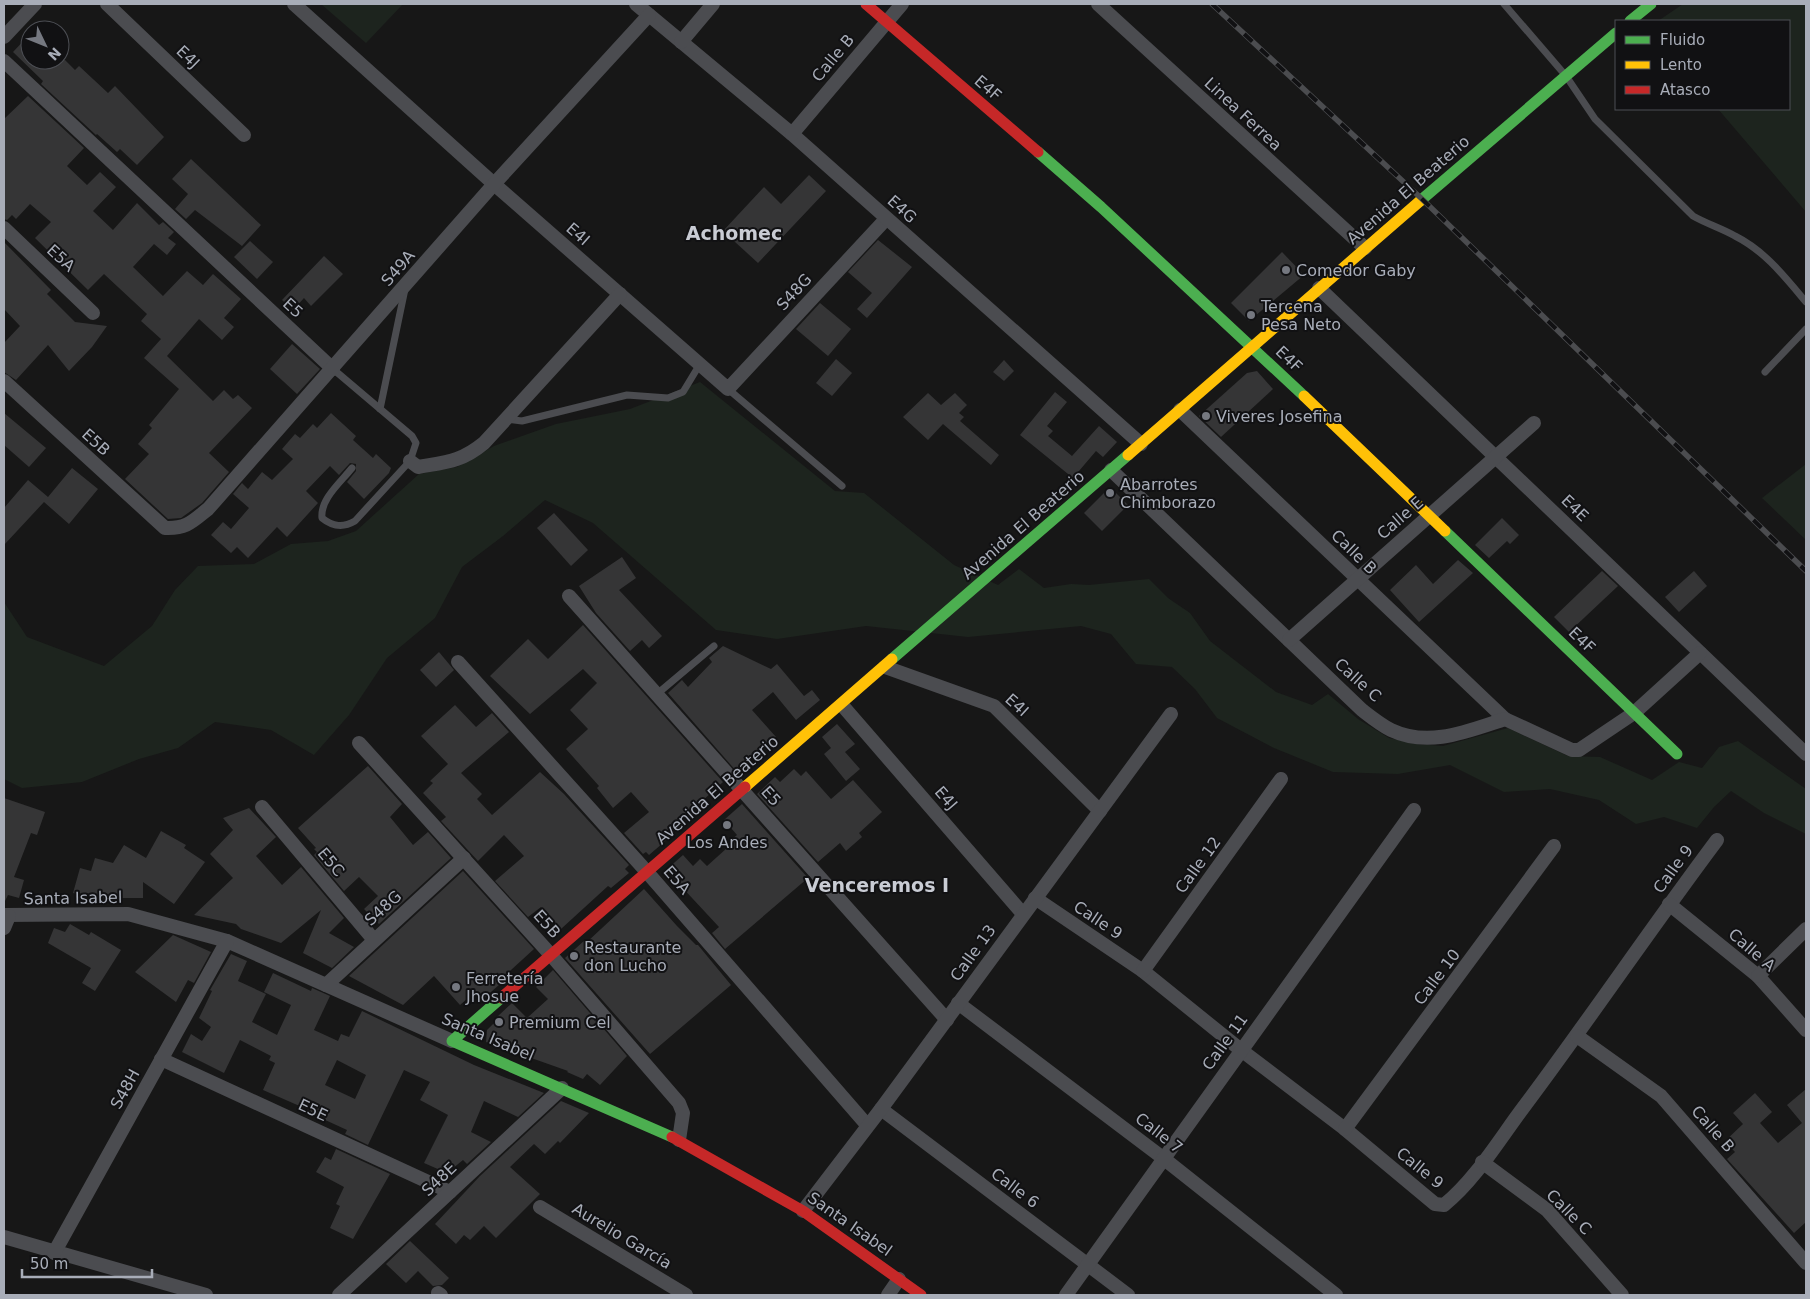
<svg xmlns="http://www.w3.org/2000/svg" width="1810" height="1299" font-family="'DejaVu Sans',sans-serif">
<rect width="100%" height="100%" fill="#171717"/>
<g fill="#1d241e">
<polygon points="321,4 403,4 366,43"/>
<polygon points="1683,4 1806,4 1806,212 1718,109 1789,109 1789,21 1658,21"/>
<polygon points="700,382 835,491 864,493 954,565 998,585 1019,569 1044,588 1071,584 1089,585 1149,579 1168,598 1190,613 1210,641 1276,692 1312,705 1328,694 1358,719 1389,738 1416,744 1443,746 1508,728 1568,756 1600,757 1652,780 1679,762 1702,768 1719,747 1738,741 1806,789 1806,834 1764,813 1731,791 1714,807 1697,828 1664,817 1636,824 1599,800 1550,789 1504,792 1450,765 1398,774 1333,772 1274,748 1217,718 1195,689 1172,667 1136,664 1111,634 1081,626 968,637 866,626 777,639 716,630 593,523 545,500 503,536 462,567 435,618 387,658 349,715 314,755 271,730 215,722 178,748 139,759 82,782 22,788 4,779 4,602 27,637 104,666 152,626 175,590 198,566 254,564 291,544 328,541 356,531 419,474 457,467 494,446 556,424 630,409"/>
<polygon points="1806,464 1806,540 1762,498"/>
</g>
<g fill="#353536" fill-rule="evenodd">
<polygon points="30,34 30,60 65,60 75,70 79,66 108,93 115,86 164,137 137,165 120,149 117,152 97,134 96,135 41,84 43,81 13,52"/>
<polygon points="28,96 84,148 67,166 87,185 100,172 116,187 93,211 113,230 137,203 159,225 163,222 174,232 168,238 176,244 167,255 154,244 133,267 163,296 187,271 203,285 213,274 241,299 224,318 234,327 222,340 199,319 167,356 213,401 224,390 233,399 238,395 252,408 209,453 229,472 202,503 181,518 168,519 125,479 149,454 138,444 152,428 149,425 179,389 144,358 161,339 141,321 147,314 104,274 88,290 35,238 51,222 30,204 16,219 12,215 7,220 4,219 4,119"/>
<polygon points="191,159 261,225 242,246 195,210 186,219 175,209 188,194 172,179"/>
<polygon points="809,175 826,191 758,263 723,231 764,187 781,204"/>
<polygon points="878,240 912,267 867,318 857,309 872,293 848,272"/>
<polygon points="250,241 273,262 257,279 234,257"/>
<polygon points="4,242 51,290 47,294 75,322 107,326 92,347 69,371 48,345 16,380 4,372 4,343 20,326 4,309"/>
<polygon points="1282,252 1304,275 1249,321 1231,303"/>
<polygon points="324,256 343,274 311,306 304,298 293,310 282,300"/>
<polygon points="820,303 851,329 828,356 796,329"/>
<polygon points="292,344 320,369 297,394 270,369"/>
<polygon points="836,359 852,373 832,396 816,383"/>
<polygon points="1004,360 1014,371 1004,381 993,372"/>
<polygon points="1257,371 1273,389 1221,437 1199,416 1247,373"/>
<polygon points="1055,392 1067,402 1047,426 1053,431 1048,436 1072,456 1099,426 1117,442 1103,457 1096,451 1073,478 1020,435"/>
<polygon points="928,393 941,405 955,393 967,405 959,413 964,417 960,421 999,455 991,465 943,424 928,440 903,417"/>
<polygon points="4,413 46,448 29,467 4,445"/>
<polygon points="331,413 356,436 353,440 373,458 376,454 391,468 389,473 364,499 347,482 356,471 356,464 350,463 339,475 330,466 306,491 318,503 287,537 277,527 248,558 237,547 231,553 211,535 223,522 231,529 249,508 233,494 242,483 248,489 262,472 272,480 293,459 282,449 295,434 300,438 313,424 317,428"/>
<polygon points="72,468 98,489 69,524 44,502 4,545 4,508 28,480 48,497"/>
<polygon points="1110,487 1128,505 1102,531 1084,513"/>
<polygon points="554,513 588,550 571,566 537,528"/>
<polygon points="1502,518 1519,535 1510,544 1507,541 1489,558 1475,545"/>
<polygon points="622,557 636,578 619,590 662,636 649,648 642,640 630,651 596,613 579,586"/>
<polygon points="1458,560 1473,573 1419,622 1390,590 1416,565 1433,584"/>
<polygon points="1602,571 1618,586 1569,632 1554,617"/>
<polygon points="1694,571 1707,586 1679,612 1665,597"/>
<polygon points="583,625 723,782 667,833 670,837 649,855 646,852 643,854 624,833 649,812 631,792 613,808 597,788 599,786 566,749 588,729 570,710 597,683 583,669 530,714 490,676 528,639 548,659"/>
<polygon points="723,646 771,669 777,664 804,696 812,690 820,700 796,720 773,692 752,710 776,737 737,772 668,693 682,680 688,687 712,662 709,658"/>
<polygon points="439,652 454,670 436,687 420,670"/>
<polygon points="455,705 476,727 492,713 509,732 461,773 482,794 477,799 492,815 540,772 564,794 629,865 625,869 629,873 611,888 608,886 561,929 541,907 528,917 495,881 524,856 504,835 478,861 441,821 446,817 423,793 433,783 430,781 448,764 421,736"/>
<polygon points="837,724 855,744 845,752 860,769 846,781 824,754 831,748 822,737"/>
<polygon points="368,766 402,804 390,817 413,845 428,832 451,858 379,924 364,909 378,896 359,877 344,891 314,855 317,852 314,849 316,848 298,828"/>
<polygon points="794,769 801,776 806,771 831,799 853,780 882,812 859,833 862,837 846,851 840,843 818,862 757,794 775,777 780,782"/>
<polygon points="4,798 45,812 37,835 31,833 14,877 24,880 19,898 8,895 5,901"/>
<polygon points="742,804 808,878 725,949 712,933 719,927 666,870 683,855 693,866 700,859 707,866 727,848 725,845 737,835 724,820"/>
<polygon points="249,808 276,837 256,856 282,885 301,867 344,918 329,933 354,947 332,968 303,953 321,910 281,943 241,929 236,924 194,915 233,878 210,854 233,830 223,818"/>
<polygon points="161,831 186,845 184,848 205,862 174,904 143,882 143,898 90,898 73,893 80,868 91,871 95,858 113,863 124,845 146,858"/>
<polygon points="463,871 534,949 498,982 500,984 482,1000 475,992 460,1005 434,976 403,1005 349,976"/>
<polygon points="644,889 677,926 696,945 698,945 731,985 650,1054 565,958 585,940 587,942"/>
<polygon points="70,924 89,935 91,932 121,950 95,991 82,983 91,968 48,943 54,928 65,932"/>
<polygon points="173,935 211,952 194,983 188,980 176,1002 135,972"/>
<path d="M231,954L247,961L238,981L266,994L252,1022L277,1035L291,1005L264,992L273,973L311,991L312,988L330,996L314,1030L338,1041L341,1034L349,1037L362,1011L474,1065L544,1093L518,1117L484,1101L471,1132L491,1142L467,1164L463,1160L447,1173L424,1163L448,1115L420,1100L430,1082L404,1070L368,1145L345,1134L347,1130L310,1113L311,1111L263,1090L275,1063L269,1060L271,1056L240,1040L224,1073L182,1052L191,1034L202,1041L211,1027L199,1018L212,991L210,990ZM337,1060L366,1075L355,1099L325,1085Z"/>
<polygon points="553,970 627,1056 600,1085 587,1074 583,1079 567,1072 568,1071 486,1042 487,1030 498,1019 497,1017 512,1003 527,1018 548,999 536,987"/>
<polygon points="1806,1089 1806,1222 1794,1233 1727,1159 1735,1152 1725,1141 1743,1124 1733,1113 1755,1093 1772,1112 1760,1123 1778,1143 1802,1123 1787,1105"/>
<polygon points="561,1101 589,1113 560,1143 558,1141 545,1154 534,1144 510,1167 540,1194 496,1238 484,1226 470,1240 464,1235 456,1244 435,1224 480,1176"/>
<polygon points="336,1149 390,1174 353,1239 330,1228 340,1206 336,1204 344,1187 316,1172 325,1157 331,1160"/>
<polygon points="410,1241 449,1278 442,1285 433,1286 418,1271 406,1283 386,1264"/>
</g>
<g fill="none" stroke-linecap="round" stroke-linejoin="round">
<g stroke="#4b4c50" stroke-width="7">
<path d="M1504,4L1566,76L1595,119L1693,216C1707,224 1721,228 1735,236C1765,251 1785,277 1806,302"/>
<path d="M333,369L412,436L416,443L410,461L355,521C343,528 333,527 322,518C320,499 341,482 352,468"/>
<polyline points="1765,372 1806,329"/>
<polyline points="728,389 842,486"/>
<polyline points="380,409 405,289"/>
<polyline points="506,419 522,421 627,395 668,398 683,392 700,364"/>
<polyline points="657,694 714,646"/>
</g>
<g stroke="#4b4c50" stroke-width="14">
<polyline points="107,4 244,135"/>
<polyline points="294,4 494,184 728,389 886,219"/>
<polyline points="636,4 792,134 1141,444"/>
<polyline points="1098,4 1365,248"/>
<polyline points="4,37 35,4"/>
<polyline points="681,42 713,4"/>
<polyline points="4,61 333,369"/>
<polyline points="792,134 902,4"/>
<polyline points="4,228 93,313"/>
<polyline points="1319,288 1806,754"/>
<path d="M4,381L165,528C186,529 192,522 208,509L494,184L649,15"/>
<polyline points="1180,410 1505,719"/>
<path d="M410,461L418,467C446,462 461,462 484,443L620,294"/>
<path d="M1111,470L1362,710C1371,717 1381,725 1391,730C1429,748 1468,731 1505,719L1572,750H1579L1634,713L1700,653"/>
<polyline points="569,596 947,1020"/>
<polyline points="1289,640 1534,423"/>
<polyline points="458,662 647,872 867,1125"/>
<polyline points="885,667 994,706 1100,811"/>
<polyline points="842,705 1023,914"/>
<polyline points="359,743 551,955 679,1103 683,1113 679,1140"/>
<polyline points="262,807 374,940"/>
<path d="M1035,898L1143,971L1241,1050L1345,1129L1435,1204L1444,1205C1475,1180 1499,1140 1523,1108C1589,1020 1651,928 1717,840"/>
<polyline points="1669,904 1758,976 1806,1030"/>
<polyline points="4,915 128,914 227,941 452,1041"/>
<polyline points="4,928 9,916"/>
<polyline points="1143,971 1281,779"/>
<polyline points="1758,976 1806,929"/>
<polyline points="326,985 464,858"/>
<polyline points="958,1003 1163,1158 1336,1295"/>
<polyline points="1577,1036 1661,1096 1806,1263"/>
<polyline points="161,1059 450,1192"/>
<polyline points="881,1109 1128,1295"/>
<polyline points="1345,1129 1554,846"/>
<polyline points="1482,1162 1547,1210 1622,1295"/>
<polyline points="540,1207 686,1295"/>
<polyline points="803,1211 881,1109 1171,714"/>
<polyline points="4,1237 206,1295"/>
<polyline points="54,1253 227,941"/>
<polyline points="438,1293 441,1295"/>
<polyline points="339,1295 562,1088"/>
<polyline points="888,1295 899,1279"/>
<polyline points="1066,1295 1414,810"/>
</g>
<g stroke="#4caf50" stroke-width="11">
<polyline points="1630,21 1651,4"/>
<polyline points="1038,152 1101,207 1304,396"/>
<polyline points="1420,201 1616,33"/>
<polyline points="1445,531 1677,754"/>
<polyline points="892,659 1128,455"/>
<polyline points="501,998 452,1041 672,1137"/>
</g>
<g stroke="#ffc107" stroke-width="11">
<polyline points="1304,396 1445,531"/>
<polyline points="1128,455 1420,201"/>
<polyline points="745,787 892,659"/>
</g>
<g stroke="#c62828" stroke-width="11">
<polyline points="866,4 1038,152"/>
<polyline points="501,998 745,787"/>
<polyline points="672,1137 803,1211 921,1295"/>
</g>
<g stroke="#4b4c4f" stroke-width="5.5">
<polyline id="rail" points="1212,4 1422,199 1806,571"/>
</g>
<use href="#rail" stroke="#111113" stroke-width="4" stroke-dasharray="11" stroke-linecap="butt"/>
</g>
<g fill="#757880" stroke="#111113" stroke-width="2">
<circle cx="1286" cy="270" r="5"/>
<circle cx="1251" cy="315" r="5"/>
<circle cx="1206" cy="416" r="5"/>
<circle cx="1110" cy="493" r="5"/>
<circle cx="727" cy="825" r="5"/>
<circle cx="574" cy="956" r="5"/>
<circle cx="456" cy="987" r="5"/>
<circle cx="499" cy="1022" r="5"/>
</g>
<g text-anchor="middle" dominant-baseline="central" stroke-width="4" stroke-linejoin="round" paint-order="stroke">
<g font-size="16" fill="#a8adb8" stroke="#111113">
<text transform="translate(188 57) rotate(44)">E4J</text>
<text transform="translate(833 58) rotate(-50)">Calle B</text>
<text transform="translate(988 88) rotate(41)">E4F</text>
<text transform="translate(1243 114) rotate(43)">Linea Ferrea</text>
<text transform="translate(1408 190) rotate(-41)">Avenida El Beaterio</text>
<text transform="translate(902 209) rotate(42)">E4G</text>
<text transform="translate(578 234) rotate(41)">E4I</text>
<text transform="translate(61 258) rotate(43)">E5A</text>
<text transform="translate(398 268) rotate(-49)">S49A</text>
<text transform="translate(794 292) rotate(-47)">S48G</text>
<text transform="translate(293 308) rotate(43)">E5</text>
<text transform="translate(1289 359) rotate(44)">E4F</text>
<text transform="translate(96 442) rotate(42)">E5B</text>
<text transform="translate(1575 508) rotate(44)">E4E</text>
<text transform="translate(1400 518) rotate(-41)">Calle E</text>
<text transform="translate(1023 525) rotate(-41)">Avenida El Beaterio</text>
<text transform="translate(1354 552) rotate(44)">Calle B</text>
<text transform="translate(1582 640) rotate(44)">E4F</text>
<text transform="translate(1358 680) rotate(42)">Calle C</text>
<text transform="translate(1017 705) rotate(42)">E4I</text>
<text transform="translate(717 790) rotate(-41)">Avenida El Beaterio</text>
<text transform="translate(771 796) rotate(48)">E5</text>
<text transform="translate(946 798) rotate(49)">E4J</text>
<text transform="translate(331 862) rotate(50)">E5C</text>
<text transform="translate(1198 865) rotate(-54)">Calle 12</text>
<text transform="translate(1673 869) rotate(-54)">Calle 9</text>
<text transform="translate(677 880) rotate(49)">E5A</text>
<text transform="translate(73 898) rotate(-1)">Santa Isabel</text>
<text transform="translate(383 908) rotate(-42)">S48G</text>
<text transform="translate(1098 920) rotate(34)">Calle 9</text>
<text transform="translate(547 924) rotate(48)">E5B</text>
<text transform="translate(1752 950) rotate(41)">Calle A</text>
<text transform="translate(973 953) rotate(-54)">Calle 13</text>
<text transform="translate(1437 977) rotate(-53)">Calle 10</text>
<text transform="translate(488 1037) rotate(23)">Santa Isabel</text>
<text transform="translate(1225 1042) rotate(-54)">Calle 11</text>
<text transform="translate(125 1089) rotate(-61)">S48H</text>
<text transform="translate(313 1110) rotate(25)">E5E</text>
<text transform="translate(1713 1129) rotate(49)">Calle B</text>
<text transform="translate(1159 1133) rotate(38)">Calle 7</text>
<text transform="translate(1420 1168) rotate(39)">Calle 9</text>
<text transform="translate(439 1179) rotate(-43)">S48E</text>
<text transform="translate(1015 1188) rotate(37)">Calle 6</text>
<text transform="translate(1569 1212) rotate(45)">Calle C</text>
<text transform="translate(850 1224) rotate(35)">Santa Isabel</text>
<text transform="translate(622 1236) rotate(31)">Aurelio García</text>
</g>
<g font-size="16" fill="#a8adb8" stroke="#111113" text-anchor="start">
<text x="1296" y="270">Comedor Gaby</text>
<text x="1261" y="306">Tercena<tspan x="1261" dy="18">Pesa Neto</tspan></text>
<text x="1216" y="416">Viveres Josefina</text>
<text x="1120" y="484">Abarrotes<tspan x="1120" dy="18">Chimborazo</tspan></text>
<text x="727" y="842" text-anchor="middle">Los Andes</text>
<text x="584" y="947">Restaurante<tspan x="584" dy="18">don Lucho</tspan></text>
<text x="466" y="978">Ferretería<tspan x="466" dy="18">Jhosue</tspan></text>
<text x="509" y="1022">Premium Cel</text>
</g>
<g font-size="19" font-weight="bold" fill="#c9ccd4" stroke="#111113">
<text x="734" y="233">Achomec</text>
<text x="877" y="885">Venceremos I</text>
</g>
</g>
<rect width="1810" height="1299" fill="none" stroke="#a8adb8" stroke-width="10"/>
<rect x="1615" y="20" width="175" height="90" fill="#111113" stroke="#4d4f55"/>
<rect x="1625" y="36" width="25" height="8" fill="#4caf50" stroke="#4d4f55"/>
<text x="1660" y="45" font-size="15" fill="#a8adb8">Fluido</text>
<rect x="1625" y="61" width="25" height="8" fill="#ffc107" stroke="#4d4f55"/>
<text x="1660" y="70" font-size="15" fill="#a8adb8">Lento</text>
<rect x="1625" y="86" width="25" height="8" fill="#c62828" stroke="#4d4f55"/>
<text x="1660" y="95" font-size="15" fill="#a8adb8">Atasco</text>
<g transform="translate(45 45) rotate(133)"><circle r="24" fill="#111113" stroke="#4d4f55"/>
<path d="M0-4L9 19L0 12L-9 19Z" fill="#757880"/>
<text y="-8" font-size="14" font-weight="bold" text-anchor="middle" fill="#a8adb8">N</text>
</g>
<path d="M22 1269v8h130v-8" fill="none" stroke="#a8adb8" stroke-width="2.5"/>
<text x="30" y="1269" font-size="15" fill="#a8adb8" stroke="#111113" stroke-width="4" paint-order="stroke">50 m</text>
</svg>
